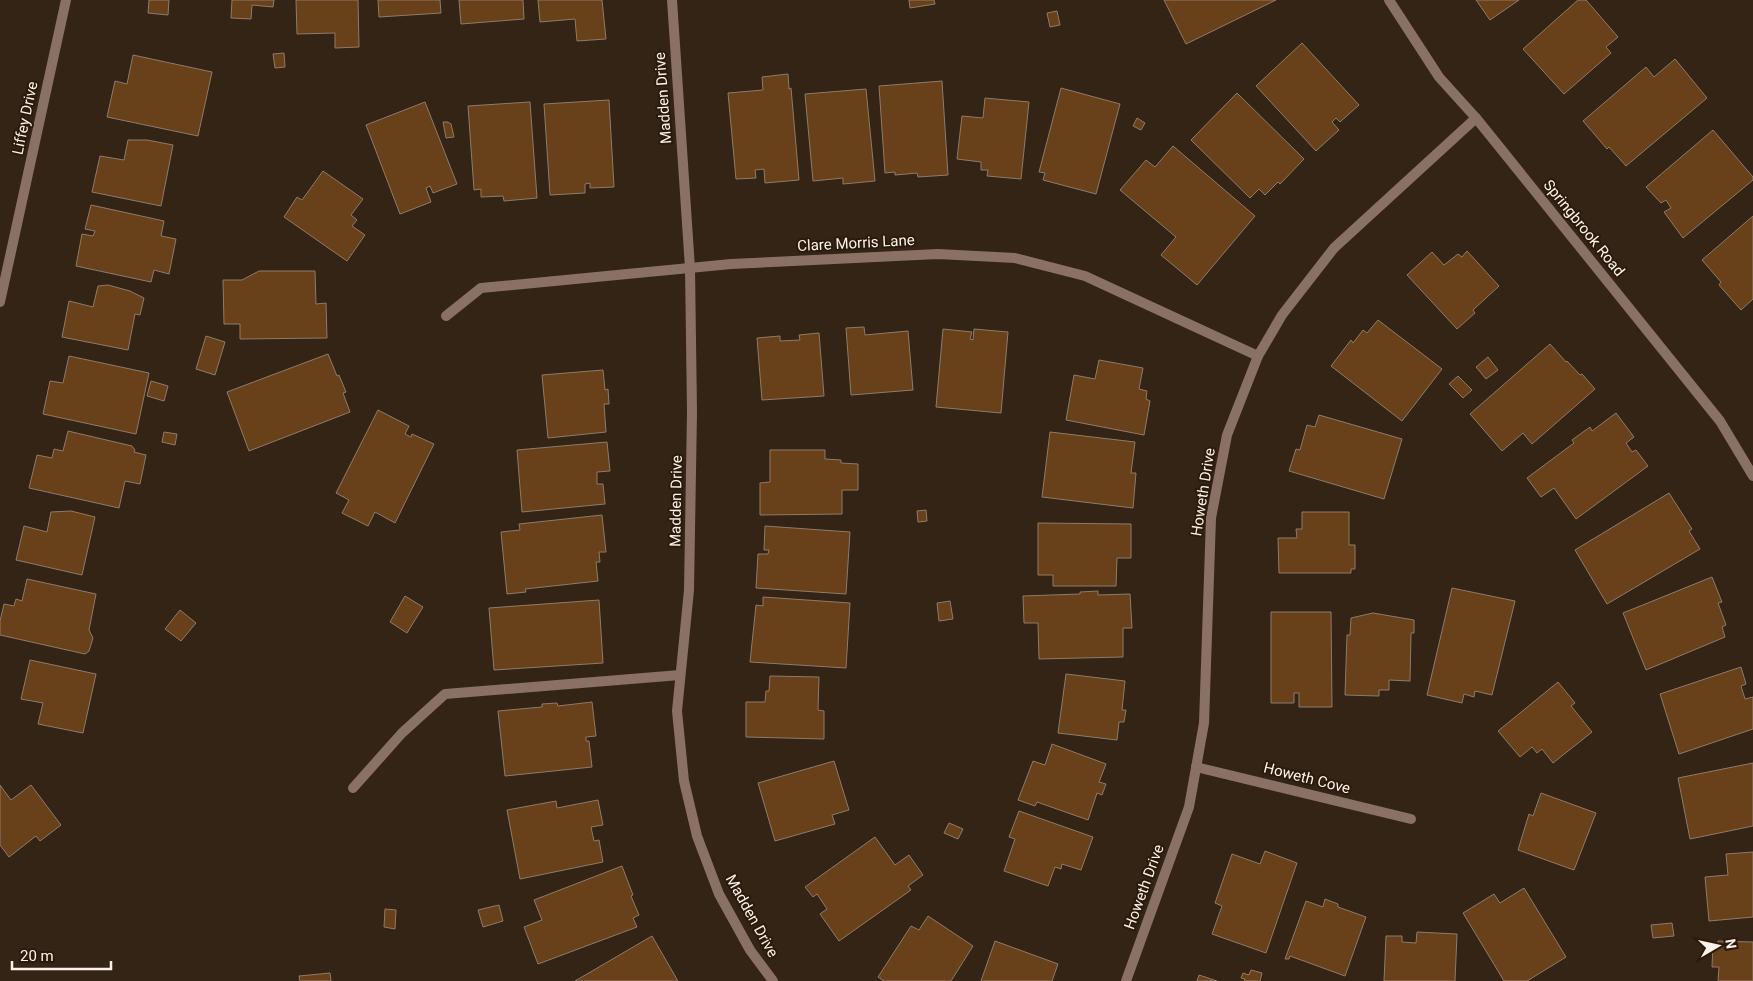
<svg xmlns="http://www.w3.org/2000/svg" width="1753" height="981" font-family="Roboto,sans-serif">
<rect width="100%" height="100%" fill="#342416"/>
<g fill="#684019" stroke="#8f7b6a">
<polygon points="149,0 169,0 168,15 148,13"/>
<polygon points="232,0 274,0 273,7 252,5 251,19 231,18"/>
<polygon points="296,0 358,0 359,47 335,48 335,33 297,34"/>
<polygon points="378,0 440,0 441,13 379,17"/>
<polygon points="459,0 523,0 524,19 461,24"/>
<polygon points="538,0 602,0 606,39 577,41 575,19 540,22"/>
<polygon points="909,0 934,0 935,4 910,8"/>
<polygon points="1164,0 1276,0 1186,44"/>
<polygon points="1476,0 1519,0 1490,20"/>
<polygon points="1578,0 1586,0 1618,37 1606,47 1611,53 1564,94 1523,49"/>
<polygon points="1057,11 1060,25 1050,27 1047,13"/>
<polygon points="1302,43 1359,105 1340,122 1336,118 1332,122 1339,130 1316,151 1256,86"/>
<polygon points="284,53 285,67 275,68 273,54"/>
<polygon points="133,55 212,72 198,136 107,117 115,81 127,84"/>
<polygon points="1675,59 1707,98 1626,166 1609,147 1607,149 1583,121 1646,67 1654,77"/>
<polygon points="788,74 789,89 791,88 799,180 765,183 764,169 755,170 756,178 736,179 728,93 763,90 762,77"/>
<polygon points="942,81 948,175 918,177 917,173 895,175 895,172 885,173 879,86"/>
<polygon points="1061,88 1120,104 1096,194 1043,180 1045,173 1039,172"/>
<polygon points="866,89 875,181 843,184 843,178 813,181 805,94"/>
<polygon points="1237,93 1304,159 1280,184 1278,182 1265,195 1259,189 1250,198 1191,140"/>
<polygon points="985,98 1029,102 1021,179 987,176 988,170 981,170 981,162 957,159 962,116 983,118"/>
<polygon points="609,100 614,187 590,188 590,183 585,184 585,193 550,195 544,104"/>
<polygon points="425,102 457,184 433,193 430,186 426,188 431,202 400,214 366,125"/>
<polygon points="530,102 537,198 504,201 503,196 481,197 481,189 474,190 468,106"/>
<polygon points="1137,118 1145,123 1141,130 1133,126"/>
<polygon points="443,122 448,122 451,124 454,137 446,138"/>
<polygon points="1713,130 1753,177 1753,180 1683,238 1664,212 1671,208 1666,200 1661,203 1646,187"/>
<polygon points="128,140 147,140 173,145 161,206 92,192 100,156 124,160"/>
<polygon points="1173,146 1255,216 1197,285 1161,255 1176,237 1120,190 1146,160 1155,167"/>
<polygon points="323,171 363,199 351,215 357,220 352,226 365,235 347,261 284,217 297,197 302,200"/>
<polygon points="91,205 164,221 161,236 176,239 169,274 154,270 151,282 76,266 82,234 93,236 95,231 85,229"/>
<polygon points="1753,216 1753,299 1741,310 1719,285 1721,282 1702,260"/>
<polygon points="1467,251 1499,286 1473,310 1475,313 1457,329 1407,275 1432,252 1444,265 1458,254 1462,257"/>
<polygon points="259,271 315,271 316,304 326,303 327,338 240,339 240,324 224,324 223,280 242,280"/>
<polygon points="108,285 130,291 144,298 140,315 135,314 128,350 62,337 69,301 93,307 98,286"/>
<polygon points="1378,320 1442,369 1402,421 1331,366 1351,340 1353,343 1363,330 1367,333"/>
<polygon points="864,327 865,335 908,331 913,390 851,395 846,328"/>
<polygon points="943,329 972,332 970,339 973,340 974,329 1008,332 1001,413 936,407"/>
<polygon points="819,333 824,396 762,400 757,338 780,336 780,341 800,340 799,335"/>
<polygon points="206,336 225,342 215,375 196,369"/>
<polygon points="1550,344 1566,362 1567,361 1580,375 1582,374 1595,389 1532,444 1523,433 1502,451 1470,414"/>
<polygon points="328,354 337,376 339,375 346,392 343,393 350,412 249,451 227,392"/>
<polygon points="69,356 149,373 136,434 43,414 50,381 63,383"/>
<polygon points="1488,357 1498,370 1486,379 1476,367"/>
<polygon points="1099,360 1143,368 1139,389 1147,391 1146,399 1150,401 1144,435 1066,420 1074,375 1095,379"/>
<polygon points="603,370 605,390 608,389 609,404 604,404 606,432 548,438 542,375"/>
<polygon points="1458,376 1472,390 1463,398 1449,384"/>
<polygon points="151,381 168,386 164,401 147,396"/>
<polygon points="378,410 409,426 405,434 411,437 412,434 434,444 395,523 375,512 368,526 342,513 349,500 336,493"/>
<polygon points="1616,413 1634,437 1626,443 1632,452 1636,450 1648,466 1576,519 1554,488 1541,497 1527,478 1574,443 1572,440 1590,427 1592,431"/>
<polygon points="1319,415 1402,439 1384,499 1289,471 1296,449 1300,450 1307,425 1315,427"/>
<polygon points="68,431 132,446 135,450 134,452 146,455 140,484 125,481 119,508 29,488 37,455 52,458 54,449 63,451"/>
<polygon points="164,432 177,434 175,445 162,442"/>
<polygon points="1050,432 1135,442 1131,473 1136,473 1133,508 1042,497"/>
<polygon points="607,442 610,471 597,472 597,484 603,484 605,504 522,512 517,450"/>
<polygon points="770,450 825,450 825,459 841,460 841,463 858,464 858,490 842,490 842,514 760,515 760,483 770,482"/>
<polygon points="1669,493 1692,529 1689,531 1700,549 1607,604 1575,550"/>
<polygon points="926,510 927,521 918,522 917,511"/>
<polygon points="71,511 95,517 82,575 16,560 24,526 47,532 51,512"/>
<polygon points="1302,512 1349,512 1349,545 1355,545 1355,569 1351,569 1351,573 1279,573 1278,538 1297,538 1296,529 1302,529"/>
<polygon points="602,515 606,552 599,552 600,562 596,562 598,581 525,589 526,592 507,594 501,532 520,530 519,524"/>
<polygon points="1038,523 1131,524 1131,558 1117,558 1116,586 1053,586 1053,575 1038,575"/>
<polygon points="765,526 850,532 846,594 756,588 758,554 768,554 769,550 764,550"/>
<polygon points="1712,577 1722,602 1718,603 1726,625 1722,627 1725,637 1646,670 1623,613"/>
<polygon points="27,579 96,594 89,630 93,638 89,651 85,654 0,635 0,621 4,604 14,606 16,599 22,601"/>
<polygon points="1452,588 1515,601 1492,695 1475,691 1474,697 1464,694 1462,703 1427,695"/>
<polygon points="1098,591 1098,595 1130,594 1132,628 1123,628 1123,657 1039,659 1038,623 1024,623 1023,596 1080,594 1080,592"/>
<polygon points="405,596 423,607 407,633 390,622"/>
<polygon points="763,597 850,603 846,668 750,662 756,605 763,606"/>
<polygon points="599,600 603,663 494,670 489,608"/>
<polygon points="950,601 953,619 939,621 937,603"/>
<polygon points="180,610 196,623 181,641 165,629"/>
<polygon points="1271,612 1331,612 1332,707 1299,707 1299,693 1294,693 1294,703 1271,703"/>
<polygon points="1373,613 1414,620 1414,633 1411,633 1410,681 1389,680 1389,690 1379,690 1379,696 1345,695 1347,635 1350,635 1351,618"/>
<polygon points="30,660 96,674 83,733 38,724 43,703 21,699"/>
<polygon points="1741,667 1746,684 1741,686 1745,699 1753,697 1753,729 1679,754 1660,694"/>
<polygon points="1066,674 1125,681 1122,710 1126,710 1124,722 1119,722 1117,740 1058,733"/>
<polygon points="770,676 819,677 818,710 824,711 824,739 746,737 746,702 765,702 766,691 769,691"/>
<polygon points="1558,682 1575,703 1571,706 1592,732 1553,763 1542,749 1537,753 1532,747 1520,757 1498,731"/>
<polygon points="592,702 596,736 586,737 586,741 589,741 592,767 505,776 498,711 542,707 542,704 557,703 558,706"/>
<polygon points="1052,744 1106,764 1099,782 1106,784 1102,795 1097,793 1088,820 1037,802 1035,806 1018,800 1033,761 1045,765"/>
<polygon points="834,761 849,810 832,815 835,824 775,841 758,783"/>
<polygon points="1753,763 1753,826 1690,839 1678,778"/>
<polygon points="0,785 11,800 31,785 61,825 40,841 36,836 9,857 0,845"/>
<polygon points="1541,793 1596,813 1574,870 1518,850 1529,814 1533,816"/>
<polygon points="598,800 603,825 591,827 594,841 599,840 603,862 520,879 507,810 556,801 557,808"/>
<polygon points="1019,811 1093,837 1081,870 1062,864 1061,869 1055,867 1048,886 1004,871 1015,839 1009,837"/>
<polygon points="949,823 963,829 958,839 944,833"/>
<polygon points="875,837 895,865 909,855 923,875 908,886 911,890 839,941 820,914 827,909 817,894 813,897 805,887"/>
<polygon points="1265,851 1297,863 1266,953 1212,934 1222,906 1215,903 1232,854 1260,864"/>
<polygon points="1753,852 1753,917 1709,921 1705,877 1728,875 1726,854"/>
<polygon points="622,866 633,895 631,896 639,915 633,918 637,927 538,964 524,927 542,920 534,900"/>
<polygon points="1524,888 1566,957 1527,981 1504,981 1463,913 1494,894 1500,903"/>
<polygon points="1325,899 1338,904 1338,907 1366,917 1345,976 1290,956 1289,959 1285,959 1306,901 1323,907"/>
<polygon points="499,905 503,921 483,927 478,910"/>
<polygon points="385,909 396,910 395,929 384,927"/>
<polygon points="928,916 973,946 951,981 884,981 878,977 911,926 919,930"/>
<polygon points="1672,923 1674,936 1653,938 1651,925"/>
<polygon points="1417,932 1457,934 1455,981 1384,981 1386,936 1402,936 1402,942 1416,943"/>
<polygon points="652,936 678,981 575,981"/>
<polygon points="995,941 1058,964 1052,981 981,981"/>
<polygon points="1718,941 1753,942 1753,981 1718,981 1719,967 1712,967 1713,945 1717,945"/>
<polygon points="1251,970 1262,973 1260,981 1244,981 1245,979 1241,978 1243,973 1249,975"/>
<polygon points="330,973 331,981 300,981 299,976"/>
<polygon points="1199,975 1217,981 1197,981"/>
</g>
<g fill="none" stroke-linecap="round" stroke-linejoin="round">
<polyline stroke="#897165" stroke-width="10" points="353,788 402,733 445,694 680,675"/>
<g stroke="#897165" stroke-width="10">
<polyline points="672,0 690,268 692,412 689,590 677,711 684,781 697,836 719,894 750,950 773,981"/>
<polyline points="1389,0 1439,77 1476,118 1720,421 1753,476"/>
<polyline points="0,302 66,0"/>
<polyline points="446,316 481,288 731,264 938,254 1015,258 1085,276 1258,356"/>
<polyline points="1196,767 1411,819"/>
<polyline points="1126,981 1189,807 1204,723 1211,518 1227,435 1258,356 1282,315 1334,248 1476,118"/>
</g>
</g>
<g text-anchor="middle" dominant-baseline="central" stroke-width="4" stroke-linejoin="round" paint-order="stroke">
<g font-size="15" fill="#fdf2e9" stroke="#2a1a0c">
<text transform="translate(663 98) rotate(-94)">Madden Drive</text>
<text transform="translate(25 118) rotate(-78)">Liffey Drive</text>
<text transform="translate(1584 228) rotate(51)">Springbrook Road</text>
<text transform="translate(856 243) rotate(-3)">Clare Morris Lane</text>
<text transform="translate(1203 492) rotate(-81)">Howeth Drive</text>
<text transform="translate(676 501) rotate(-89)">Madden Drive</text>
<text transform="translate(1307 778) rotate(14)">Howeth Cove</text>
<text transform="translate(1144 887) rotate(-70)">Howeth Drive</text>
<text transform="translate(752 916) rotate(61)">Madden Drive</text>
</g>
</g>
<g transform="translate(1718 946) rotate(81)" stroke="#2a1a0c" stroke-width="4" paint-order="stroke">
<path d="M0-4L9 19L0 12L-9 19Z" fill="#fdf2e9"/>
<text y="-8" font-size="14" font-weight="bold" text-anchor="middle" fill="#fdf2e9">N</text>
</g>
<path d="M12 961v8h99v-8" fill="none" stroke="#fdf2e9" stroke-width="2.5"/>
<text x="20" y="961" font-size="15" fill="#fdf2e9" stroke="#2a1a0c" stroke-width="4" paint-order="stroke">20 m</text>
</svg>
